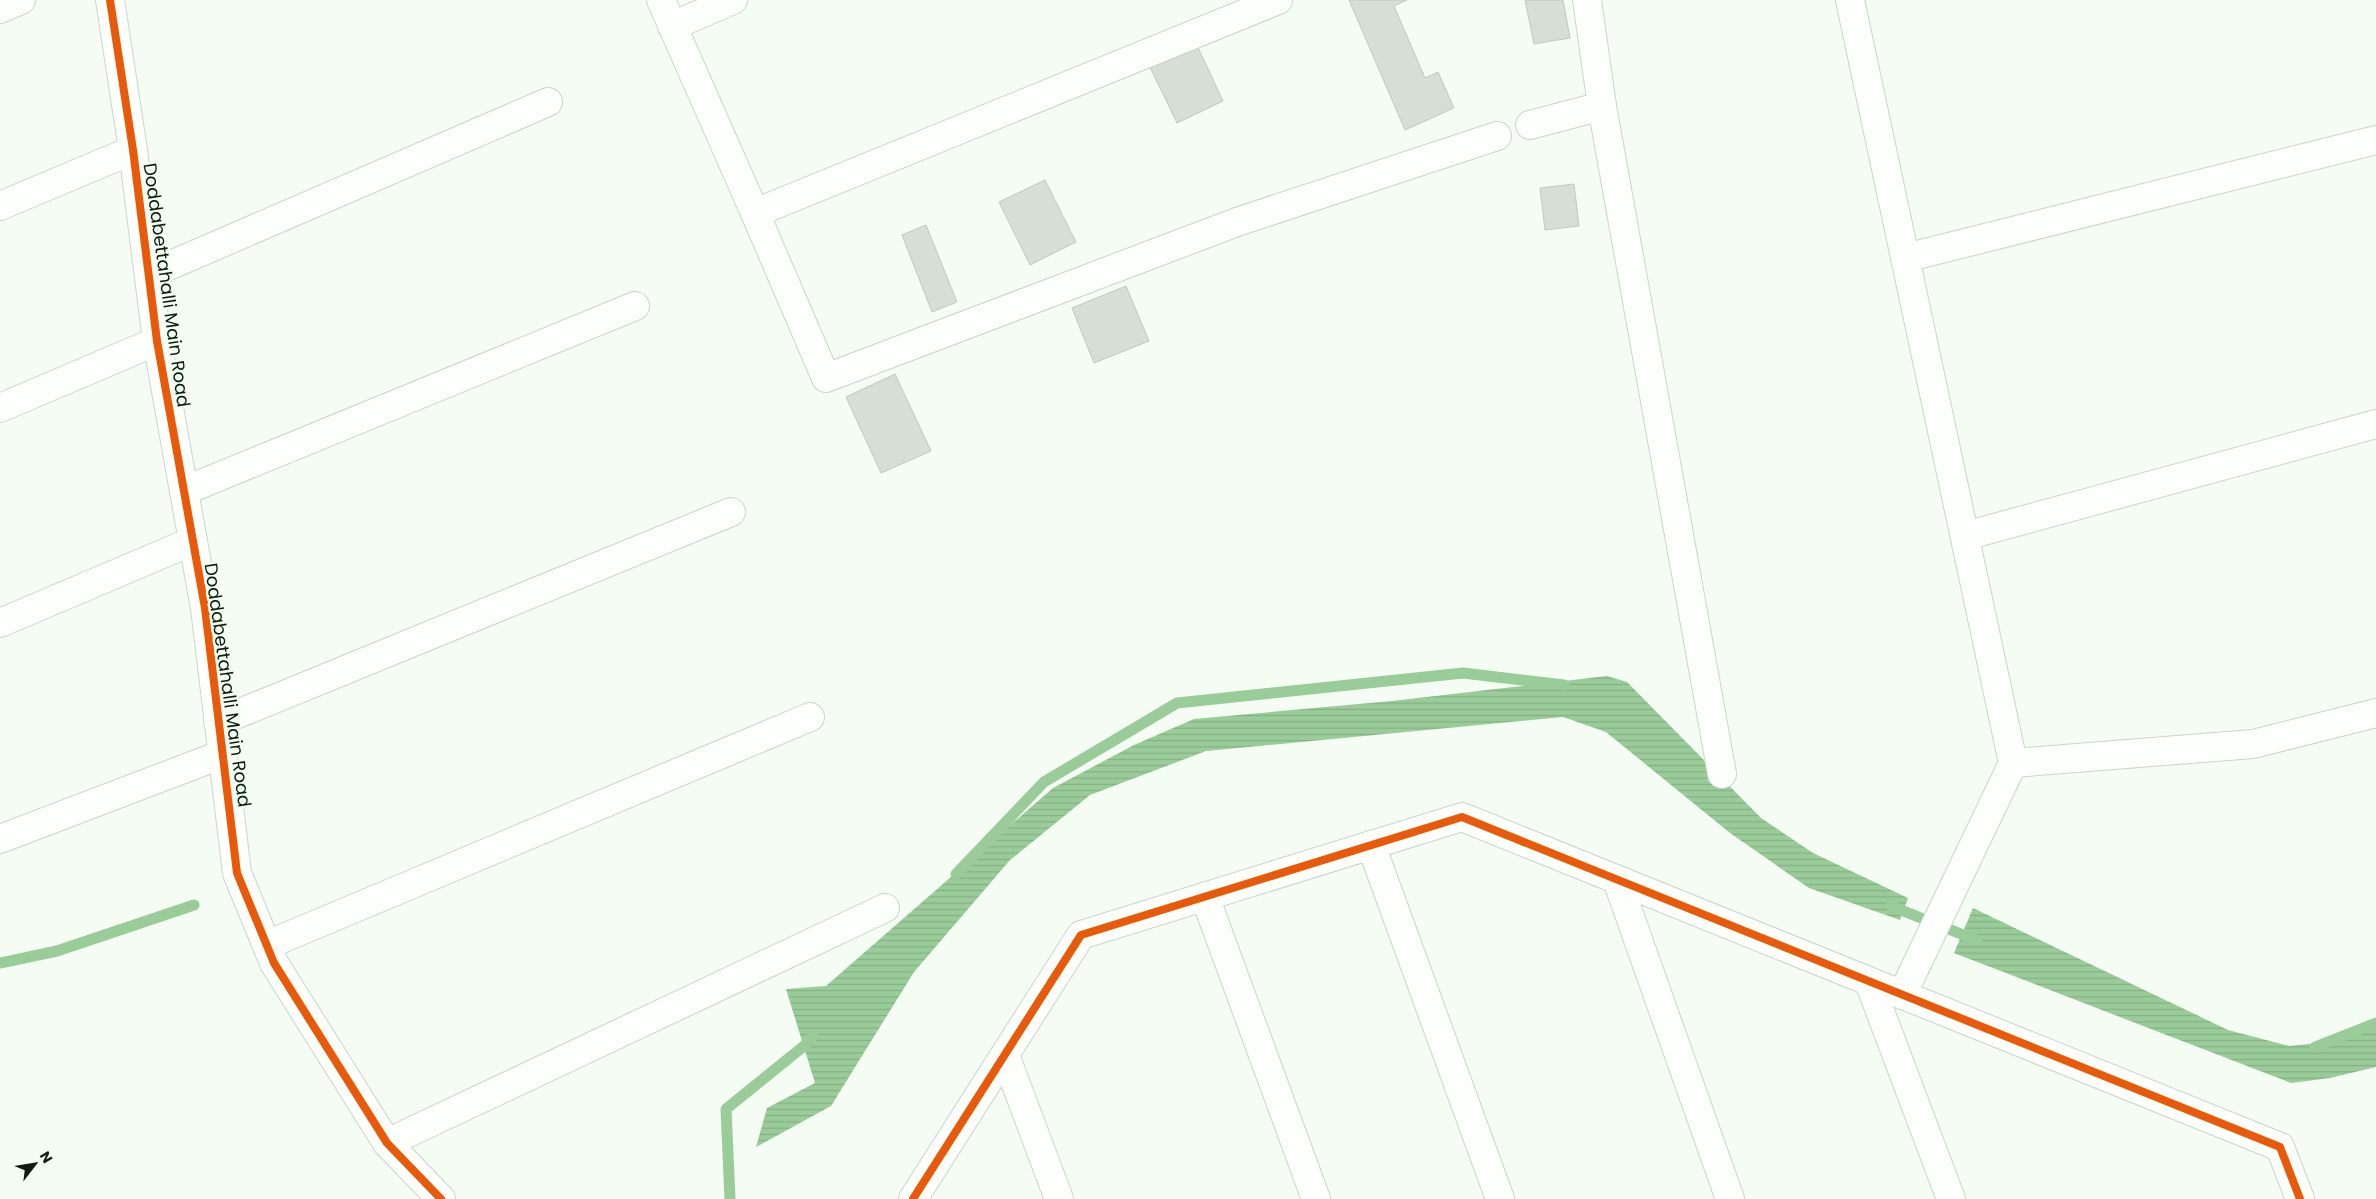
<svg xmlns="http://www.w3.org/2000/svg" width="2376" height="1199" font-family="Poppins,sans-serif">
<defs>
<pattern id="water-rules" width="6" height="5" patternUnits="userSpaceOnUse" patternTransform="scale(1.25)"><rect width="6" height="5" fill="#9acc99"/><path d="M0 2.5h6" fill="none" stroke="#84af83"/></pattern>
</defs>
<rect width="100%" height="100%" fill="#f4fcf4"/>
<g fill="url(#water-rules)">
<polygon points="1607,676 1627,682 1761,818 1813,853 1908,898 1900,920 1809,888 1730,833 1606,732 1563,717 1206,751 1090,795 1010,860 914,972 831,1106 756,1147 767,1108 815,1083 786,989 826,986 1053,788 1134,745 1194,719 1392,701"/>
<polygon points="1973,908 2228,1030 2289,1046 2329,1042 2376,1027 2376,1067 2330,1078 2291,1083 1954,953"/>
</g>
<g fill="none" stroke-linecap="round" stroke-linejoin="round">
<g stroke="#9acc99" stroke-width="11">
<polyline points="956,874 1044,782 1177,703 1463,673 1564,685"/>
<polyline points="1891,906 1976,940"/>
<polyline points="0,963 57,951 194,905"/>
<polyline points="2315,1047 2376,1023"/>
<polyline points="730,1199 726,1109 804,1046 813,1036"/>
</g>
</g>
<g fill="#d6ded6" stroke="#c0c8bf">
<polygon points="1349,0 1407,0 1394,6 1425,78 1438,72 1454,108 1405,130"/>
<polygon points="1525,0 1563,0 1570,38 1534,44"/>
<polygon points="1194,39 1223,101 1177,123 1147,61"/>
<polygon points="1045,180 1076,242 1030,265 999,202"/>
<polygon points="1574,184 1579,226 1545,230 1540,188"/>
<polygon points="926,225 957,302 932,312 902,235"/>
<polygon points="1126,286 1149,341 1094,363 1072,308"/>
<polygon points="895,374 931,451 881,473 846,397"/>
</g>
<g fill="none" stroke-linecap="round" stroke-linejoin="round">
<g stroke="#ccd4cb" stroke-width="30">
<g id="minor">
<polyline points="110,0 133,150 157,341 205,608 237,873 274,963 387,1143 441,1199"/>
<polyline points="661,0 755,213 1278,0"/>
<polyline points="1587,0 1602,106 1722,774"/>
<polyline points="1850,0 2013,763 1902,995"/>
<polyline points="0,9 21,0"/>
<polyline points="672,26 733,0"/>
<polyline points="1530,125 1602,106"/>
<polyline points="0,206 133,150"/>
<polyline points="755,213 826,378 1237,222 1497,136"/>
<polyline points="1905,258 2376,140"/>
<polyline points="150,274 548,102"/>
<polyline points="0,408 157,341"/>
<polyline points="184,491 635,306"/>
<polyline points="1965,536 2376,424"/>
<polyline points="0,623 193,541"/>
<polyline points="218,722 731,512"/>
<polyline points="2013,763 2253,744 2376,713"/>
<polyline points="0,839 223,754"/>
<polyline points="1371,845 1500,1199"/>
<polyline points="1617,880 1730,1199"/>
<polyline points="1205,897 1316,1199"/>
<polyline points="267,945 810,717"/>
<polyline points="1869,982 1951,1199"/>
<polyline points="1005,1055 1059,1199"/>
<polyline points="387,1143 885,908"/>
<polyline points="913,1199 1081,935 1462,817 2280,1147 2300,1199"/>
</g>
</g>
<use href="#minor" stroke="#fdfffd" stroke-width="28"/>
<g stroke="#f1fff0" stroke-width="11">
<g id="cycleway">
<polyline points="110,0 133,150 157,341 205,608 237,873 274,963 387,1143 441,1199"/>
<polyline points="913,1199 1081,935 1462,817 2280,1147 2300,1199"/>
</g>
</g>
<use href="#cycleway" stroke="#e8590c" stroke-width="8"/>
</g>
<g text-anchor="middle" dominant-baseline="central" stroke-width="5" stroke-linejoin="round" paint-order="stroke">
<g font-size="18" fill="#121b12" stroke="#f1fff0">
<text transform="translate(167 285) rotate(82)">Doddabettahalli Main Road</text>
<text transform="translate(228 685) rotate(82)">Doddabettahalli Main Road</text>
</g>
</g>
<g transform="translate(35 1164) rotate(59)" stroke="#f1fff0" stroke-width="4" paint-order="stroke">
<path d="M0-4L9 19L0 12L-9 19Z" fill="#121b12"/>
<text y="-8" font-size="14" font-weight="bold" text-anchor="middle" fill="#121b12">N</text>
</g>
</svg>
